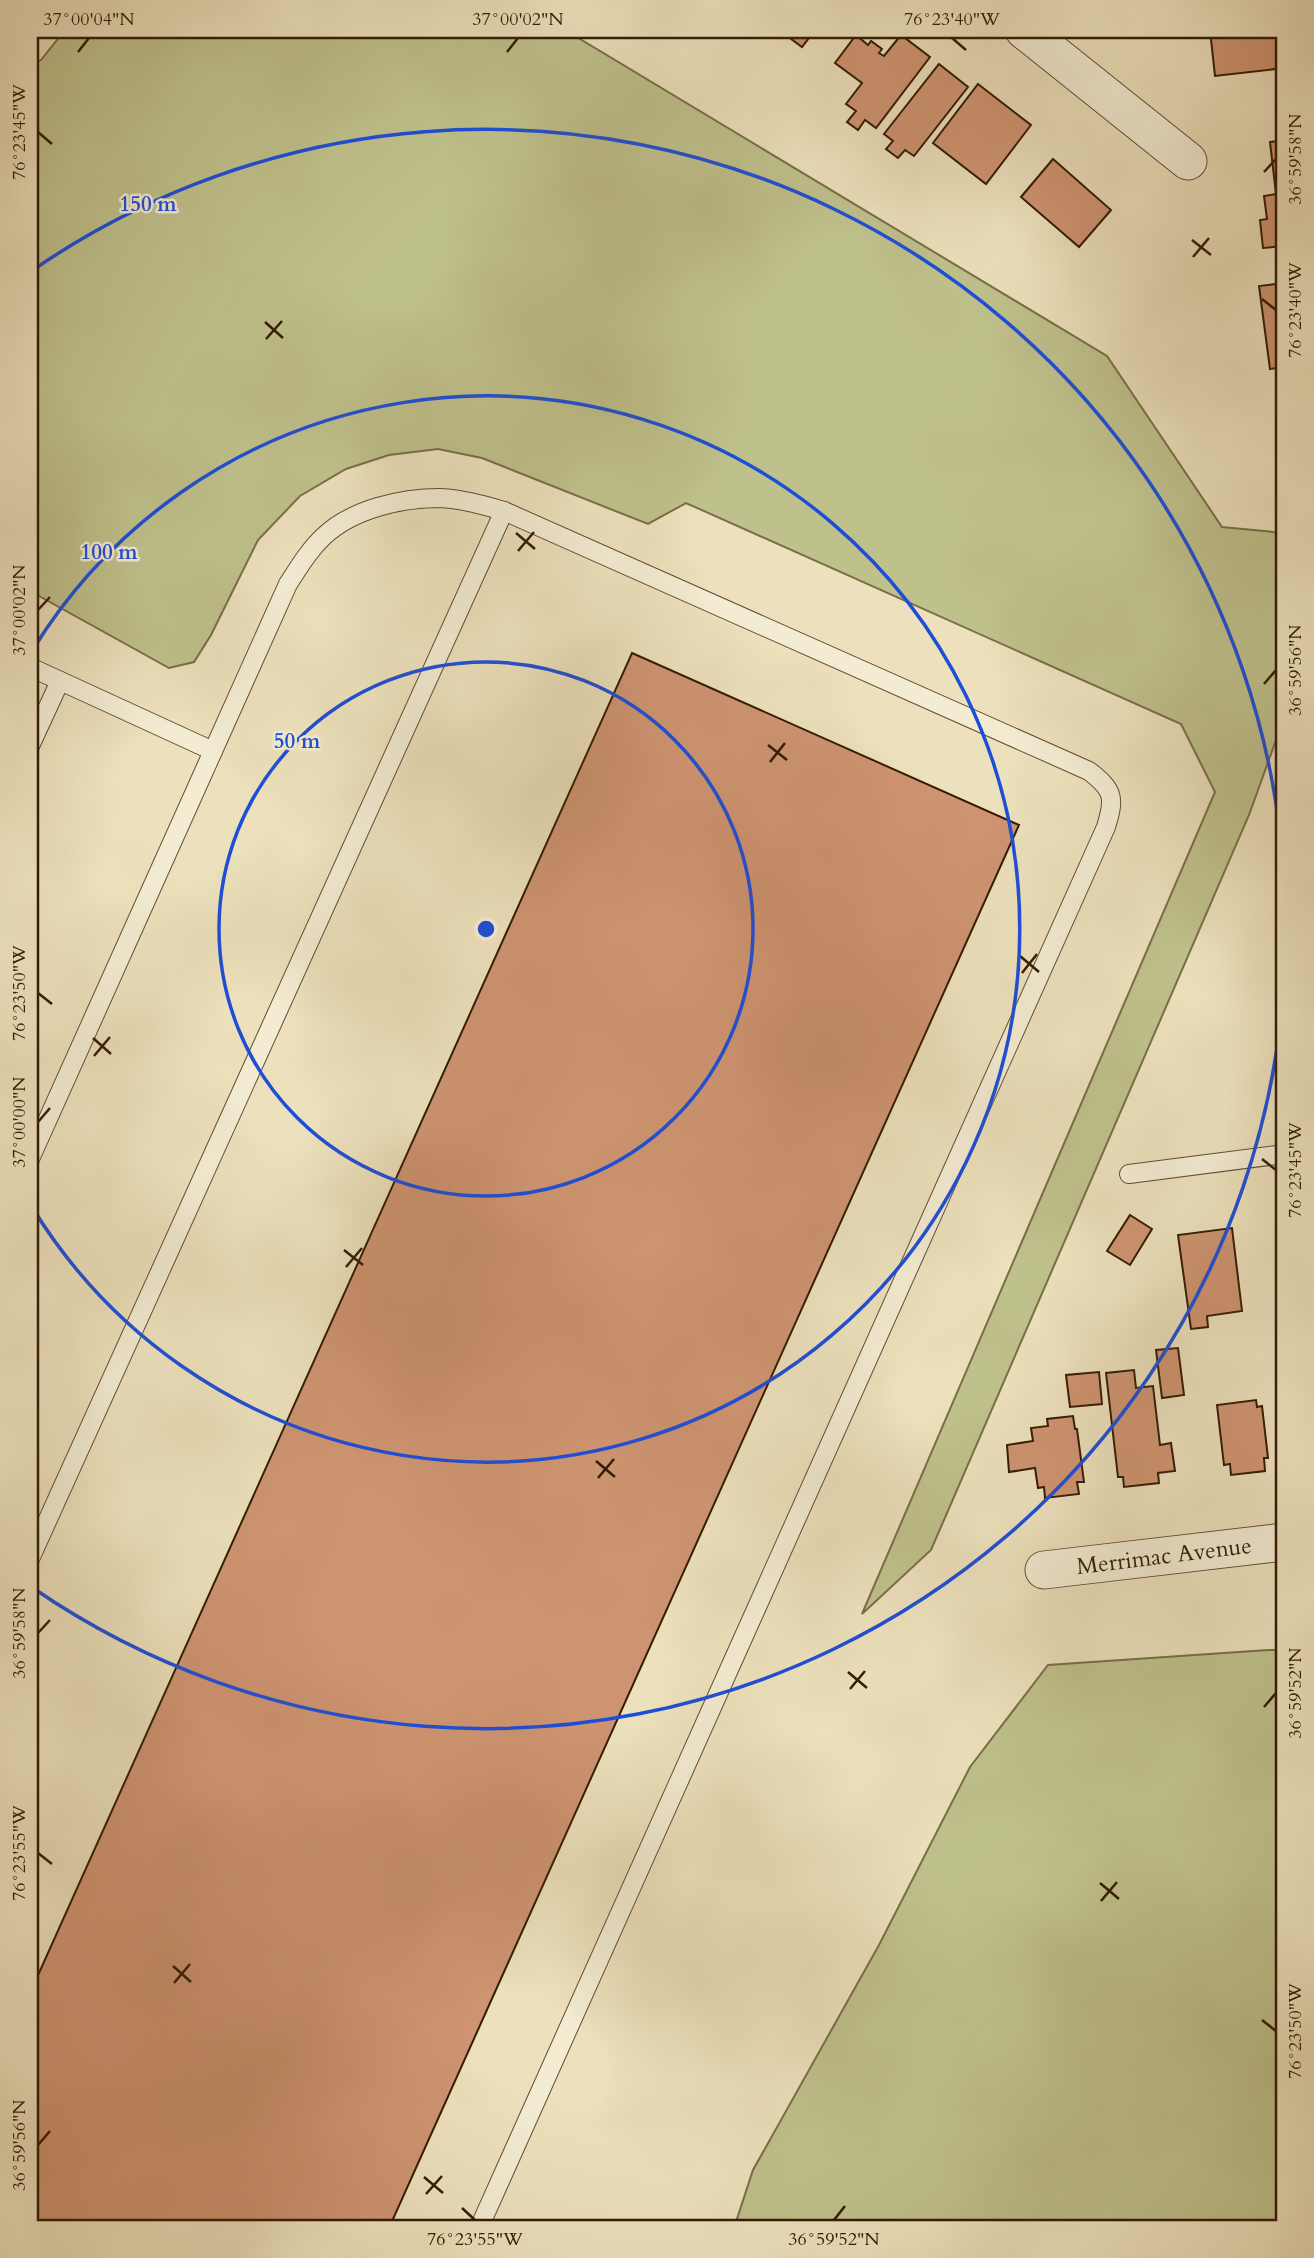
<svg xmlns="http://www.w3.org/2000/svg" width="1314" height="2258" font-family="Cardo,serif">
<rect width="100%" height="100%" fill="#ece1bc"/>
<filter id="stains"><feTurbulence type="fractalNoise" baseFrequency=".00286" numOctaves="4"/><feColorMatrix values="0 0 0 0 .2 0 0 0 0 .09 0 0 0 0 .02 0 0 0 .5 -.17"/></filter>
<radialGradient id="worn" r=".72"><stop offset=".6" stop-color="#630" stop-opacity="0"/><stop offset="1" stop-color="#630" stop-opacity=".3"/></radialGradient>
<g fill="#bfc18c" stroke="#796e48" stroke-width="2">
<polygon points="65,30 565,30 1107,356 1222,527 1284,533 1284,718 1249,815 931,1550 862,1614 1215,792 1181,724 686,503 648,524 482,458 438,449 389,455 346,469 300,496 258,540 211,635 194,662 169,668 30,591 30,65 41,60"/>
<polygon points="1268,1650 1284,1650 1284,2228 734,2228 753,2170 879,1945 970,1767 1048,1665"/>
</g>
<g fill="#ce9471" stroke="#331b05" stroke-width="2">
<polygon points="779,30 815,30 802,47"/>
<polygon points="1210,30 1284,30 1284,68 1215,76"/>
<polygon points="856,35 868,45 871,41 882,49 879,53 884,56 901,35 930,57 876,128 865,120 858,130 847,122 856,111 846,104 862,83 835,63"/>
<polygon points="939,64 968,87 914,156 905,150 898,158 886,149 893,141 884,134"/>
<polygon points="978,84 1031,125 986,184 933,143"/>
<polygon points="1284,140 1284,246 1263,248 1260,220 1267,219 1264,196 1276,194 1270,142"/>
<polygon points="1053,159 1111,210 1079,247 1021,197"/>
<polygon points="1284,283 1284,367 1270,369 1259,286"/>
<polygon points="632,653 1019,825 389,2228 30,2228 30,1993"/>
<polygon points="1130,1215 1152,1229 1130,1265 1107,1251"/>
<polygon points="1232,1228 1242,1311 1207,1316 1208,1327 1191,1329 1178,1235"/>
<polygon points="1178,1348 1184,1395 1162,1398 1156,1350"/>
<polygon points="1134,1370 1136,1388 1153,1386 1160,1445 1171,1443 1175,1471 1158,1473 1159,1483 1124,1487 1123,1477 1118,1477 1106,1373"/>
<polygon points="1099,1372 1102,1404 1070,1407 1066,1375"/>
<polygon points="1256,1400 1257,1407 1262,1406 1268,1458 1264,1458 1265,1471 1231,1475 1230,1464 1224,1465 1217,1405"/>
<polygon points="1073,1416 1075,1429 1077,1429 1084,1482 1077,1482 1079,1494 1045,1498 1044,1487 1038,1488 1035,1468 1009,1472 1007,1445 1033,1441 1031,1428 1048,1426 1047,1419"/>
</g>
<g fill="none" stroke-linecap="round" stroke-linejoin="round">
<g stroke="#614c33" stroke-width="20">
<g id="service">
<polyline points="30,667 213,751"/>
<polyline points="30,746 60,681"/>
<path d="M30,1159L288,584C299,567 309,550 324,536C353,509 401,498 440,498C462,499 483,505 504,511L1089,771C1114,790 1115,798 1106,827L479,2228"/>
<polyline points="1129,1174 1284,1154"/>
<polyline points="30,1559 504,511"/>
</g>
</g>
<g stroke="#614c33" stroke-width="39">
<g id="minor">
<polyline points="1024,30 1188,161"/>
<polyline points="1044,1570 1284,1542"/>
</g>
</g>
<use href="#service" stroke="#f3ecd3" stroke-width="18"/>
<use href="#minor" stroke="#f3ecd3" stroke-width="37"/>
</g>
<path fill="none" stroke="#331b05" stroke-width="2.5" d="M952,38L966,50M78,52L89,38M507,52L518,38M38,132L52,144M1264,172L1276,159M1192,240L1211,255M1193,257L1209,238M1262,299L1276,310M265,322L283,338M266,339L282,321M516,533L535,549M518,551L534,532M38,610L50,597M1264,684L1276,670M768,745L787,760M770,762L785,743M1020,956L1039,972M1022,973L1037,954M38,993L52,1004M93,1038L111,1054M94,1056L110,1037M38,1122L50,1108M1262,1159L1276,1170M344,1250L363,1265M346,1267L362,1248M596,1461L615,1477M598,1478L614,1459M38,1633L50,1620M848,1672L867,1688M850,1689L865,1671M1264,1707L1276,1693M38,1853L52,1864M1100,1883L1119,1899M1101,1901L1117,1882M173,1966L191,1982M174,1983L190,1964M1262,2020L1276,2031M38,2145L50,2131M424,2177L443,2193M426,2194L442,2176M462,2208L475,2220M834,2220L845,2206"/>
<g fill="none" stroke="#1d4ed8" stroke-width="3.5">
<circle cx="486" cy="929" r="267"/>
<path d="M32 651A533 533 0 1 1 32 1207"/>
<path d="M1284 985A800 800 0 0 1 33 1588M33 270A800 800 0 0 1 1284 873"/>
</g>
<g text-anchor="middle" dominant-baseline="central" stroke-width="5" stroke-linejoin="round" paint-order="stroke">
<g font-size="23" fill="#331b05" stroke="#f3ecd3">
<text transform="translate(1164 1556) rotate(-7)">Merrimac Avenue</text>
</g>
</g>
<circle cx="486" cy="929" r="10" fill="#1d4ed8" stroke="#f3ecd3" stroke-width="3.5"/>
<g font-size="21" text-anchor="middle" font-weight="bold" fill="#1d4ed8" stroke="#f3ecd3" stroke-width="5" stroke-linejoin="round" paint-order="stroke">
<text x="148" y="211">150 m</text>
<text x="109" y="559">100 m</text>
<text x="297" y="748">50 m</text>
</g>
<rect width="1314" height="2258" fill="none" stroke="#ece1bc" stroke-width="77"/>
<rect x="38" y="38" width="1238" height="2182" fill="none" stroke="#331b05" stroke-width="2.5"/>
<g font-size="18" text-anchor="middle" fill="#331b05">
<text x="89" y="25">37°00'04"N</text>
<text x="518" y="25">37°00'02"N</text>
<text x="952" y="25">76°23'40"W</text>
<text transform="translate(19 132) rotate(-90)" y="6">76°23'45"W</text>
<text transform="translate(1295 159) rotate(-90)" y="6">36°59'58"N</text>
<text transform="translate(1295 310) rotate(-90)" y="6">76°23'40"W</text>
<text transform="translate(19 610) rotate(-90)" y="6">37°00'02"N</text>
<text transform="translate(1295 670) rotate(-90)" y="6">36°59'56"N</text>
<text transform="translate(19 993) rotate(-90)" y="6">76°23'50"W</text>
<text transform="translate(19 1122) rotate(-90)" y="6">37°00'00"N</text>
<text transform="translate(1295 1170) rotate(-90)" y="6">76°23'45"W</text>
<text transform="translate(19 1633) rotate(-90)" y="6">36°59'58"N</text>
<text transform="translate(1295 1693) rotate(-90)" y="6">36°59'52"N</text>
<text transform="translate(19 1853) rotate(-90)" y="6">76°23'55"W</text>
<text transform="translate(1295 2031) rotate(-90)" y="6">76°23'50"W</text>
<text transform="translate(19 2145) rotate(-90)" y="6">36°59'56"N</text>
<text x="475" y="2245">76°23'55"W</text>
<text x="834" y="2245">36°59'52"N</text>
</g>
<rect width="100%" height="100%" filter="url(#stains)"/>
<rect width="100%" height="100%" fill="url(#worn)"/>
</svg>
